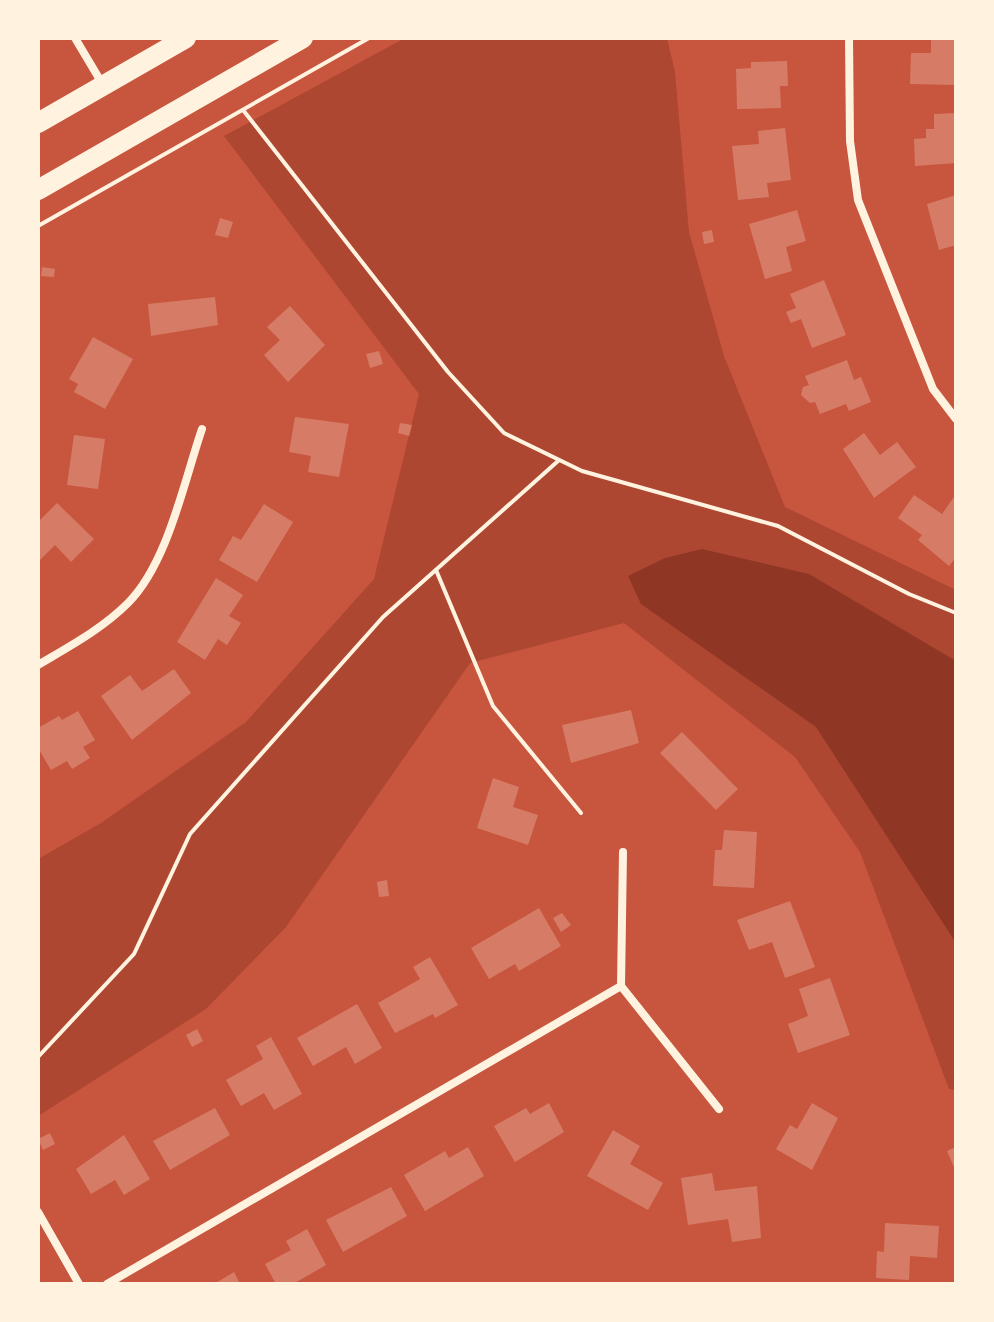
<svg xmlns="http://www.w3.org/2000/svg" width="994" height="1322" font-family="'Golos Text',sans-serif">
<rect width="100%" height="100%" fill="#c8553d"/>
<polygon fill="#ae4732" points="405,38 667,38 675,72 689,232 724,356 785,507 956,590 956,1090 949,1089 860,852 795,757 624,623 470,663 286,927 206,1009 38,1116 38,859 101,823 246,722 374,579 419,394 224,136"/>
<polygon fill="#8f3625" points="702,549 809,574 956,661 956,943 816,727 641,604 628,576 665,558"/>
<g fill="#d67c66">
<polygon points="931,38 956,38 956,85 910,84 911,53 931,53"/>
<polygon points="787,61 788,86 780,86 781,108 737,109 736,69 751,68 751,62"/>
<polygon points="956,113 956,163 915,166 914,139 926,138 926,129 934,129 934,114"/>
<polygon points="785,128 791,180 767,183 769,197 738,200 732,146 759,144 758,131"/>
<polygon points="956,195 956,245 939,250 927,204"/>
<polygon points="797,210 806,241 786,247 792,271 765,279 749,224"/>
<polygon points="220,218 233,222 228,238 215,235"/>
<polygon points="712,230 714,242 704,244 702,232"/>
<polygon points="42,267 55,269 54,277 41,276"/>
<polygon points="824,280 846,335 812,348 801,319 791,323 786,312 796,308 790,294"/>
<polygon points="215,297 218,325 151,336 148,304"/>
<polygon points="290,306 325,345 288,382 264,355 280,340 267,327"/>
<polygon points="93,337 133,359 105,409 74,392 78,384 69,379"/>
<polygon points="379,351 383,364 370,368 366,354"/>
<polygon points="847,360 854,380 861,377 871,402 849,411 846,404 820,414 815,402 810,403 801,395 803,387 809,385 805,376"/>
<polygon points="295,417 349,424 339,477 308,472 311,456 289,452"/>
<polygon points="400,423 412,425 409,436 398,433"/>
<polygon points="864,433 880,455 897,442 916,467 874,498 843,449"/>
<polygon points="74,435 105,439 98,489 67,485"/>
<polygon points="956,494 956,557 949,566 918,540 922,535 898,518 914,495 942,514"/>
<polygon points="57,503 94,539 71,562 55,545 38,562 38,522"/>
<polygon points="264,504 293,522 257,582 219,560 233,536 241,540"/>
<polygon points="216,578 243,595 229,616 241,623 227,645 218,639 205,660 177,642"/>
<polygon points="174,669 191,693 132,740 101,696 130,675 142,691"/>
<polygon points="631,710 639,743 571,763 562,725"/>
<polygon points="78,711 95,740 83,747 90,758 72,769 67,761 51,770 38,748 38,728 59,716 62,720"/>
<polygon points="682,732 738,789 716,810 660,753"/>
<polygon points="493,778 519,787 513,807 538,815 528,845 477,828"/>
<polygon points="724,830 757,832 754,888 713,886 715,850 722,850"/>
<polygon points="387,880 389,896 379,897 377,882"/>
<polygon points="790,901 815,967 785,978 772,942 749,950 737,920"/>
<polygon points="539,908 561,946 519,971 515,964 489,979 471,948"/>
<polygon points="562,913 571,925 561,932 553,918"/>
<polygon points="430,957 458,1005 435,1018 433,1014 395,1033 378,1003 420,979 413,967"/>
<polygon points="830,978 850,1035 798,1053 788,1024 808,1016 799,989"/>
<polygon points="357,1004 382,1048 355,1064 346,1047 313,1066 297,1038"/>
<polygon points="197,1029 203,1041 192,1047 186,1035"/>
<polygon points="271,1037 302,1094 274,1110 264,1093 241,1106 226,1080 263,1059 256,1046"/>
<polygon points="549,1103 564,1132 515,1162 494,1126 526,1108 530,1114"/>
<polygon points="812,1103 838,1118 812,1170 776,1149 790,1125 797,1129"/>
<polygon points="215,1108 230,1135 170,1170 153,1141"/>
<polygon points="613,1130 640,1146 630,1164 663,1183 648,1210 587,1176"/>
<polygon points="50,1133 55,1144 43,1150 38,1139"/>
<polygon points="124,1135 150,1179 124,1195 115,1180 91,1194 76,1169"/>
<polygon points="468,1147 484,1176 425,1211 404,1175 445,1151 449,1158"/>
<polygon points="956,1147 956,1172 947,1151"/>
<polygon points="712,1173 715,1191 757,1186 761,1238 732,1242 728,1219 688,1225 681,1178"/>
<polygon points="391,1187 407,1216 343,1252 326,1220"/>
<polygon points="885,1223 939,1226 937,1258 910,1256 909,1280 876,1278 877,1251 884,1252"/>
<polygon points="307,1229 326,1265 293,1284 276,1284 265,1264 291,1250 286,1241"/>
<polygon points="234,1272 240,1284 214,1284"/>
</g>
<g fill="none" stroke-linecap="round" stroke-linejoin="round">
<g stroke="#fff3e0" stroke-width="4">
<polyline points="243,110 448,372 504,433 582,471 778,526 909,594 956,613"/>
<polyline points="38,226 369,38"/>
<polyline points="436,570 493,706 581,813"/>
<polyline points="38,1057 134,954 190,834 383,617 558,461"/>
</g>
<g stroke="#fff3e0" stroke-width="8">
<polyline points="75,38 103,85"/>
<polyline points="849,38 850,141 858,200 933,389 956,419"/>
<path d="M38,665C70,646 102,629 128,603C168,563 184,481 202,429"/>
<polyline points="621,986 719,1109"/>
<polyline points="38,1212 79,1284"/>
<polyline points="107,1284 621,986 623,852"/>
</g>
<g stroke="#fff3e0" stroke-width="20">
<polyline points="38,123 186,38"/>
<polyline points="38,190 303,38"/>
</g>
</g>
<rect width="994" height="1322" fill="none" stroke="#fff3e0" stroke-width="80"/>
</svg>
